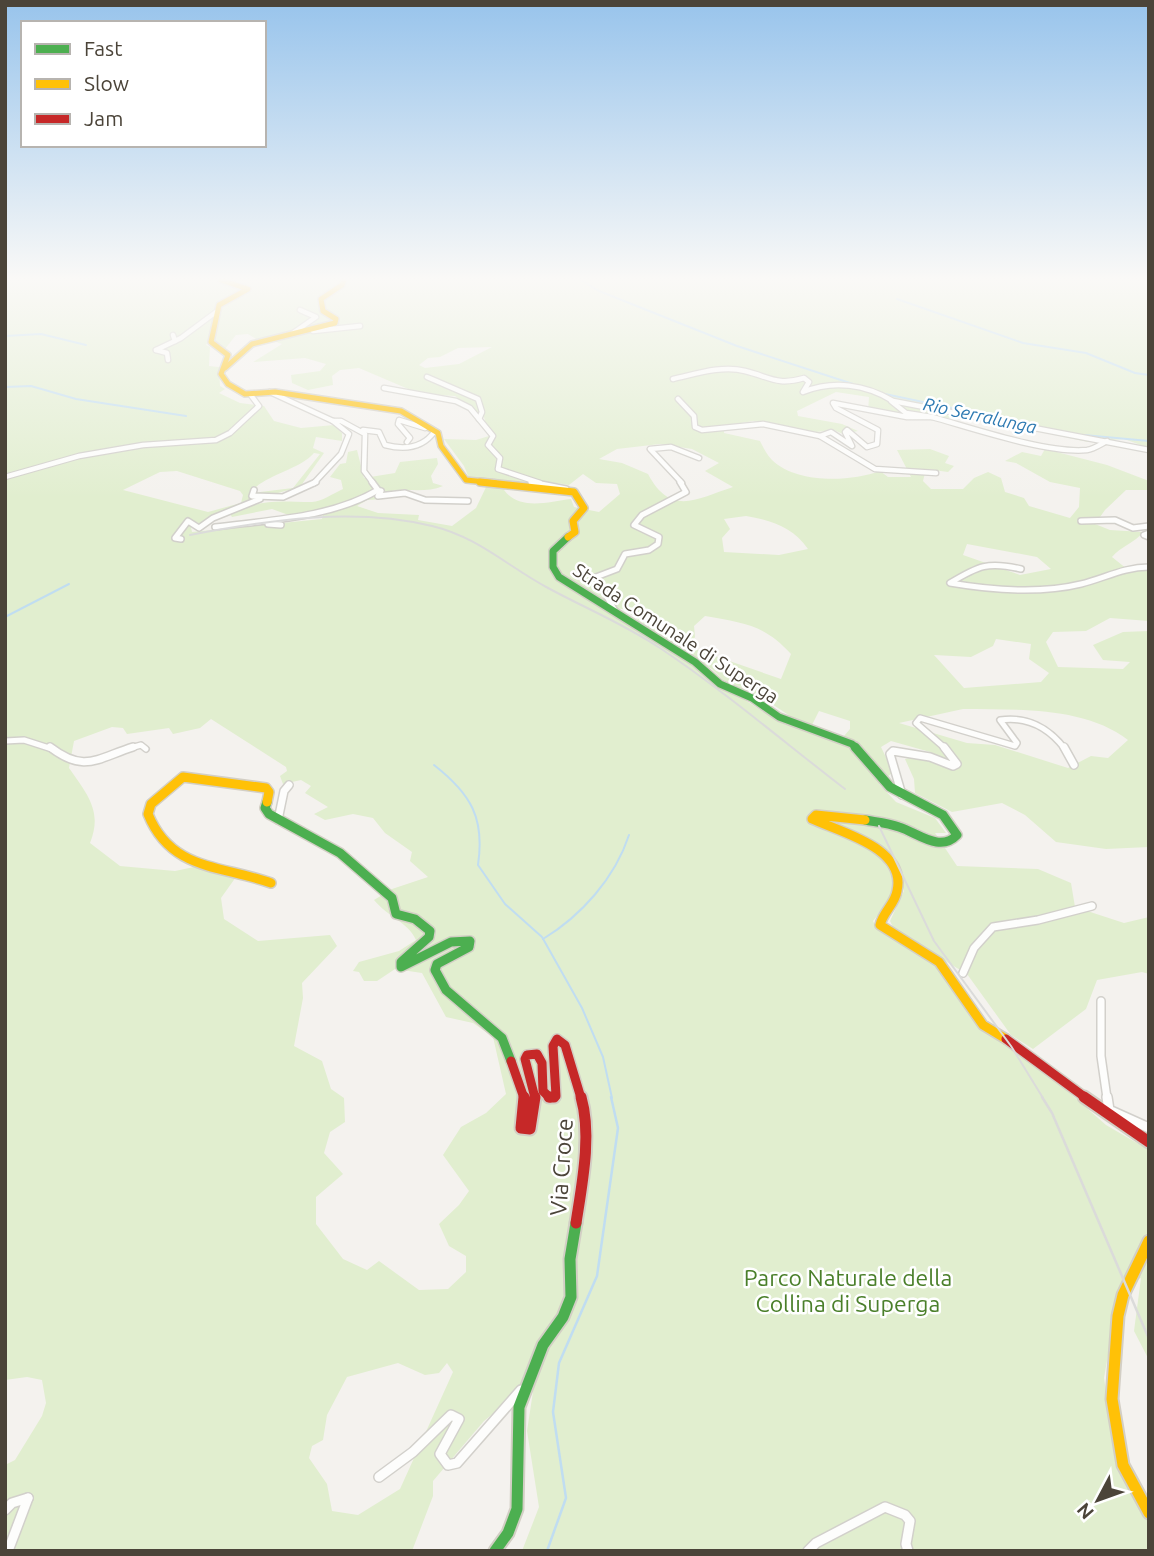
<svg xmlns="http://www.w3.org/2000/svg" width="1154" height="1556" font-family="Ubuntu,sans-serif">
<rect width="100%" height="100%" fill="#f4f2ee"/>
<path fill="#e1eecf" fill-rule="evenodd" d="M5,280H1149V448L1124,439L1088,442L969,417L911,420L868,412L869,397L836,392L797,411L798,416L842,424L858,431L843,434L834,430L816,432L753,421L724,426V433L760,441C763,447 767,455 772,460C797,484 850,482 880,471L888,477H911L897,450L930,449L949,456L945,463L954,466L948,472L926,469L923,481L931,489H963L974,478L988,472L1001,478L1005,492L1024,498L1029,506L1070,518L1079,507L1080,488L1050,482L1016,463L1005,461L1022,452L1041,456L1045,449L1107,465L1149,481V490H1126L1105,510L1095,524L1110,530L1143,532C1135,543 1121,546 1112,557L1127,569L1147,570L1149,573V621L1110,618L1086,631L1053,632L1046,642L1058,667L1123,669L1130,662L1103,660L1093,645L1123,632L1149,631V847L1106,849L1056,842L1025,815L1002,803L952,812L915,793L914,779L905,759L930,752L891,741L881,747L893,772L879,784L896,802L935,818L946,833H935L957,866L1038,869L1071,883L1075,907L1124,923L1149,917V974L1142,972L1097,980L1086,1009L1033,1049L1011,1035L967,974L895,931L890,921L904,891L897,866L876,850L895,880L892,898L873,921L877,929L927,956L939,968L980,1026L1033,1061L1106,1125L1149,1150V1360L1134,1331L1141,1278L1120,1286L1104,1378L1113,1438L1149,1517V1551H522L539,1507L527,1431L534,1385L518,1387L510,1400L484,1421L433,1481V1496L412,1551H5V1465L15,1460L42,1416L46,1403L42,1380L27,1377L5,1380ZM213,334V341L225,349L236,335L248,334L259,341L267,339L282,344L253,362L305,358L326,364L320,371L291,375L292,383L308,390L333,385L332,376L340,370L359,368L420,394L455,396L484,417L489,436L476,440L444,439L464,466L469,478L488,483L476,508L452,526L418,520L419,515L378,513L357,506L367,500L384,499L387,492C406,487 424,494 443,486L433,483L431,476L438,464L437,458L400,462L395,473L364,478L357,450L348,452L346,463L340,464L330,477L341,480L343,489C334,493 321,502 312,502C276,502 265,498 230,514L232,517L272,509L294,517L323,515L322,519L192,532L190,523L197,522L202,528L211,520L263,497L300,487L324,453L313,448L316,437L342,441V433L334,425L301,428L274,421L264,406L240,403L219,393L225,389L220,386L219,367L209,366L210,347L206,345ZM492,347L459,364L425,368L419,365L428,358L440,357L458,348ZM660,444L692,449L719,463L705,471L733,487C696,499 671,517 648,474L622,463L599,459L617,449ZM314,453L320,454L293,488L252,493C258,477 300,470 314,453ZM177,471L240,491L243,495L241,503L208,512L123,490L160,472ZM583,474L596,483L617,484L620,494L599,512L574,507L571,499C548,502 519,511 504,490C518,477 550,482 569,485ZM746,516C771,520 793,527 808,549L779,555L724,552L722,538L730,529L724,519ZM967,544L1037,557L1051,569L1020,575L963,555ZM603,608L624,609L662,639L712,669L723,680L763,698L793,718L786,725L762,711ZM705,616C743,623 764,624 791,654L781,679L689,647L695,637L694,626ZM996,639L1031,644L1029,659L1049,673L1041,682L964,688L934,655L971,657L993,646ZM963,709C1016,710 1084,706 1128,740L1108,758L1091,756L1068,768L995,745L967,743L899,723ZM819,711L850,721V729L838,743L809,731ZM211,719L286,767L287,771L280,776L283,784L301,780L311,786L305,793L328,807L314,814L325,820L353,814L373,818L385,833L412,852L410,861L428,877L392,889L374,900C388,917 408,922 416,940L399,951L359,962L353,971L359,972L364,981H377L395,969L422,973L446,1017L473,1023L493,1037L506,1094L486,1113L461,1127L443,1155L469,1191L459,1205L439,1224L449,1246L466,1256V1272L448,1289L419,1290L379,1261L367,1270L343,1259L316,1224V1197L343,1174L324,1153L330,1132L345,1122L344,1098L331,1089L322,1061L294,1046L303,998L302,983L337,946L330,935L258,941L224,919L221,898L236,877L194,867L175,871L120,866L90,843C103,811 87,794 69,768L74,741L112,727L123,728L127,734L169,728L173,734L200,728ZM398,1363L425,1375L439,1373L447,1363L453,1372L400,1489L358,1515L332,1511L327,1484L309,1458L312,1446L323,1440L327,1415L347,1377Z"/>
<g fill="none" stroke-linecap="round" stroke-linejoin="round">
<g stroke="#c0ddf1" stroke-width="2">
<polyline points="581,280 599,291 737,346 853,384"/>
<polyline points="897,299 1023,343 1086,353 1135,373 1149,375"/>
<polyline points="5,336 41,334 86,345"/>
<polyline points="5,387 31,386 76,399 186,416"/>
<polyline points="885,394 1037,426"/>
<polyline points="1084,435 1149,441"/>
<polyline points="5,617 69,584"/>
<path d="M434,765C471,794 485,818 478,865L505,904L542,937L582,1008L603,1057L612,1098"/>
<path d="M543,939C581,916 615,878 629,835"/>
</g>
<polyline stroke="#c0ddf1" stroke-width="2.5" points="547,1551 566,1498 553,1412 559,1363 597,1276 618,1128 611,1097"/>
<g stroke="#d2d0cb" stroke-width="7">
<g id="street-far3">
<polyline points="313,331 360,326"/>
<polyline points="293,333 316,317 300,310"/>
<polyline points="173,335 175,341 181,338 216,312"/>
<polyline points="156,350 175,341"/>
<polyline points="156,350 167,353 168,360"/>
<polyline points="427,377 478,399 482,412 479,419"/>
<path d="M673,379C696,374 722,365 745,371C770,377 777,386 804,378L809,382L803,392C833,380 865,384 893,401L1149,450"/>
<polyline points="384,388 456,401 470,408 493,436 488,445 500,458 498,469 540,483"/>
<polyline points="270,392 333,421 349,434 341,454 314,483"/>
<polyline points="678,399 694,416 695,427 702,430 763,424 820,436"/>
<polyline points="891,401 906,413 932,417 907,417 833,403 836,408 878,430 877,444 867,447 847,430 845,432 852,446 831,432 820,436 875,469 936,473"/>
<path d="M932,417C972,428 1048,454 1087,450C1094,449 1101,444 1107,441"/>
<polyline points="333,421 341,421 365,434 364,471 373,483"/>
<path d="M363,430L379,432L385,445C404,450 423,448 435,431"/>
<polyline points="407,442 410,438 398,424 399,420 425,428"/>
<polyline points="5,477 79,456 143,445 216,440 230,433 259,406 250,394"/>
<polyline points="682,483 650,449 671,447 699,458"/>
</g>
</g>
<g stroke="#d2d0cb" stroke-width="8">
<g id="street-far2">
<polyline points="531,482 566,489"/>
<polyline points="254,490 252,496 283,497 316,482"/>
<polyline points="381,491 378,496 405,493 425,500 468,501"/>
<polyline points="1081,521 1115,520 1133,528 1149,526"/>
<polyline points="268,524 281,525"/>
<path d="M215,527C269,520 331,518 378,490L372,482"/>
<polyline points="1149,533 1144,535 1149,537"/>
<polyline points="181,539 175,538 188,521 199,528 213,518 260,499"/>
<path d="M1021,569C988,561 978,566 950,583C991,590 1040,594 1081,584C1105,578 1124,567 1149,567"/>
<polyline points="615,611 596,577 617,569 625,554 649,550 658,544 659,537 634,525 642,515 686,492 680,482"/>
<polyline points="5,741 24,740 52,749"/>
<polyline points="127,749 141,745 146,749"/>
<path d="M946,749L916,723L920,718L1015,746L1017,743L1000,720C1027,716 1049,728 1065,749"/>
</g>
</g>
<g stroke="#d2d0cb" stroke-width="10">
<g id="street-far1">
<path d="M50,747C84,773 96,759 133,747"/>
<polyline points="1064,747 1074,765"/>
<polyline points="902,795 890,754 893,751 930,757 953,766 957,764 944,747"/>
<polyline points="278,820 284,791 289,785"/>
<polyline points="963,973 974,948 993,927 1038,920 1092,906"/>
<polyline points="1101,1001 1101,1056 1107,1098"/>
</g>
</g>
<g stroke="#d2d0cb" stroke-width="12">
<g id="street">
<polyline points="1107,1097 1109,1110 1149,1128"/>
<polyline points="379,1477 413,1452 451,1415 459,1419 440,1454 448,1465 457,1463 521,1390"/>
<polyline points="5,1510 12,1503 28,1498"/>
<polyline points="8,1551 28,1498"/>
<polyline points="808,1551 816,1543 885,1507 905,1515 910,1521 906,1544 908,1551"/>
</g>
</g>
<g stroke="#d3cfc5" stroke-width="10">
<polyline id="fast-far2" points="568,537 553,551 553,567 559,577 695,662 720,684 752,698 779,717 852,744 857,749"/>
</g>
<g stroke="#d3cfc5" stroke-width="12">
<g id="fast-far1">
<path d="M855,747L890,787L943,815L957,835C940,853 918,833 899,827C888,823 876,822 865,820"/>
<polyline points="267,802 265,808 269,814 340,853 392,898 396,914 415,919 430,931 429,937 401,962 401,967 451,942 470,941 469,947 437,964 435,970 446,990 502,1038 511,1061"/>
</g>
</g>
<g stroke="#d3cfc5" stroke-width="15">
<polyline id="fast" points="495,1551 508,1533 517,1509 519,1407 543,1345 563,1317 571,1297 570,1259 576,1223"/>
</g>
<g stroke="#d3cfc5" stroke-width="8">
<g id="slow-far3">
<polyline points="221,280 248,289 219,305 211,342 228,355 221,374 228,384 245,394 275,392 401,411 438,433 441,446 466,480 496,483"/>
<polyline points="225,368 252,344 335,323 336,319 323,311 321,299 342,285 344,280"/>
</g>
</g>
<g stroke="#d3cfc5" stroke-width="10">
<polyline id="slow-far2" points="480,482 574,492 584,508 573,521 575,532 568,537"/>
</g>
<g stroke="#d3cfc5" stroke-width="12">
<g id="slow-far1">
<path d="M267,802L269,792L266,788L183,777L151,804L148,814C171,871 221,865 271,883"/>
<path d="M865,820L816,815L812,819C840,832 907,848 897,891C895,904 883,912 880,925L939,962L983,1025L1006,1039"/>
</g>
</g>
<g stroke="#d3cfc5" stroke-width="15">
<polyline id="slow" points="1149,1241 1123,1295 1118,1316 1112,1399 1123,1465 1149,1513"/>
</g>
<g stroke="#d3cfc5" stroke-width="12">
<g id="jam-far1">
<polyline points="1006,1039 1086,1098"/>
<polyline points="511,1061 524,1098"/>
<polyline points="535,1098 525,1059 527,1055 537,1054 542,1063 543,1091 550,1098 556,1096 553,1046 557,1039 565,1045 581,1098"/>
</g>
</g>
<g stroke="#d3cfc5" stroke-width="15">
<g id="jam">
<polyline points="524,1097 521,1128 530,1129 535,1097"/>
<polyline points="549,1097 554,1097"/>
<polyline points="1084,1097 1149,1142"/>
<path d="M576,1223C582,1184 592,1135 581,1097"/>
</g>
</g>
<use href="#street-far3" stroke="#fdfdfc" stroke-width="4.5"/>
<use href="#street-far2" stroke="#fdfdfc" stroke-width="5"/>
<use href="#street-far1" stroke="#fdfdfc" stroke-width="7"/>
<use href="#street" stroke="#fdfdfc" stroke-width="9"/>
<use href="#fast-far2" stroke="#4caf50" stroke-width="7"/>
<use href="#fast-far1" stroke="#4caf50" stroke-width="9"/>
<use href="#fast" stroke="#4caf50" stroke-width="11"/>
<use href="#slow-far3" stroke="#ffc107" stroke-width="5"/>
<use href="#slow-far2" stroke="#ffc107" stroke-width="7"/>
<use href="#slow-far1" stroke="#ffc107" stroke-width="9"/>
<use href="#slow" stroke="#ffc107" stroke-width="11"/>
<use href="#jam-far1" stroke="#c62828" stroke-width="9"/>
<use href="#jam" stroke="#c62828" stroke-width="11"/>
<g stroke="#dbdbda" stroke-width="2">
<path d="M190,535C269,520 353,507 432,526C478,537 507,566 548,588C585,608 624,624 660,648C724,691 784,742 845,789"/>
<polyline points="879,826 934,941 1011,1046 1043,1098"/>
</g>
<polyline stroke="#dbdbda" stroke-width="2.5" points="1042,1097 1052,1113 1149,1339"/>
</g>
<linearGradient id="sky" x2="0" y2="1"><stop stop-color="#98c4ec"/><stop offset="0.56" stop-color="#faf9f7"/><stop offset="1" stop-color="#faf9f7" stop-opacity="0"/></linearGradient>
<rect width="1154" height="498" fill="url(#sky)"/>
<g text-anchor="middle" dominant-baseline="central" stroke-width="5" stroke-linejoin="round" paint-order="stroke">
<g font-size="18" font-style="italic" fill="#2e7ab2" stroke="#fff">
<text transform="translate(980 415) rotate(12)">Rio Serralunga</text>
</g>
<g font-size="19" fill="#4b4439" stroke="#fff">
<text transform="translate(676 633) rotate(33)">Strada Comunale di Superga</text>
</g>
<g font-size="23" fill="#4b4439" stroke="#fff">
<text transform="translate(561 1167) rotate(-86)">Via Croce</text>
</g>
<g font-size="23" fill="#4a7f2a" stroke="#fff">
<text x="848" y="1277">Parco Naturale della<tspan x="848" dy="26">Collina di Superga</tspan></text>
</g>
</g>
<rect width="1154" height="1556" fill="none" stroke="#4b4439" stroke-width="14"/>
<rect x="21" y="21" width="245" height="126" fill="#ffffff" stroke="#b7b4b0" stroke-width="2"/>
<rect x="35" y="44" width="35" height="10" fill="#4caf50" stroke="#b7b4b0" stroke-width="2"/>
<text x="84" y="56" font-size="21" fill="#4b4439">Fast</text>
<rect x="35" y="79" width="35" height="10" fill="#ffc107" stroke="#b7b4b0" stroke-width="2"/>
<text x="84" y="91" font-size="21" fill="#4b4439">Slow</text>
<rect x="35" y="114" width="35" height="10" fill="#c62828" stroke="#b7b4b0" stroke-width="2"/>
<text x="84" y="126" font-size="21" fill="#4b4439">Jam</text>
<g transform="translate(1098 1500) rotate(229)" stroke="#ffffff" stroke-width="5" paint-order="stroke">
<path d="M0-5L12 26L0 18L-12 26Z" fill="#4b4439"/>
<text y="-10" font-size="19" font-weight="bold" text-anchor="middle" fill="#4b4439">N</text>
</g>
</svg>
